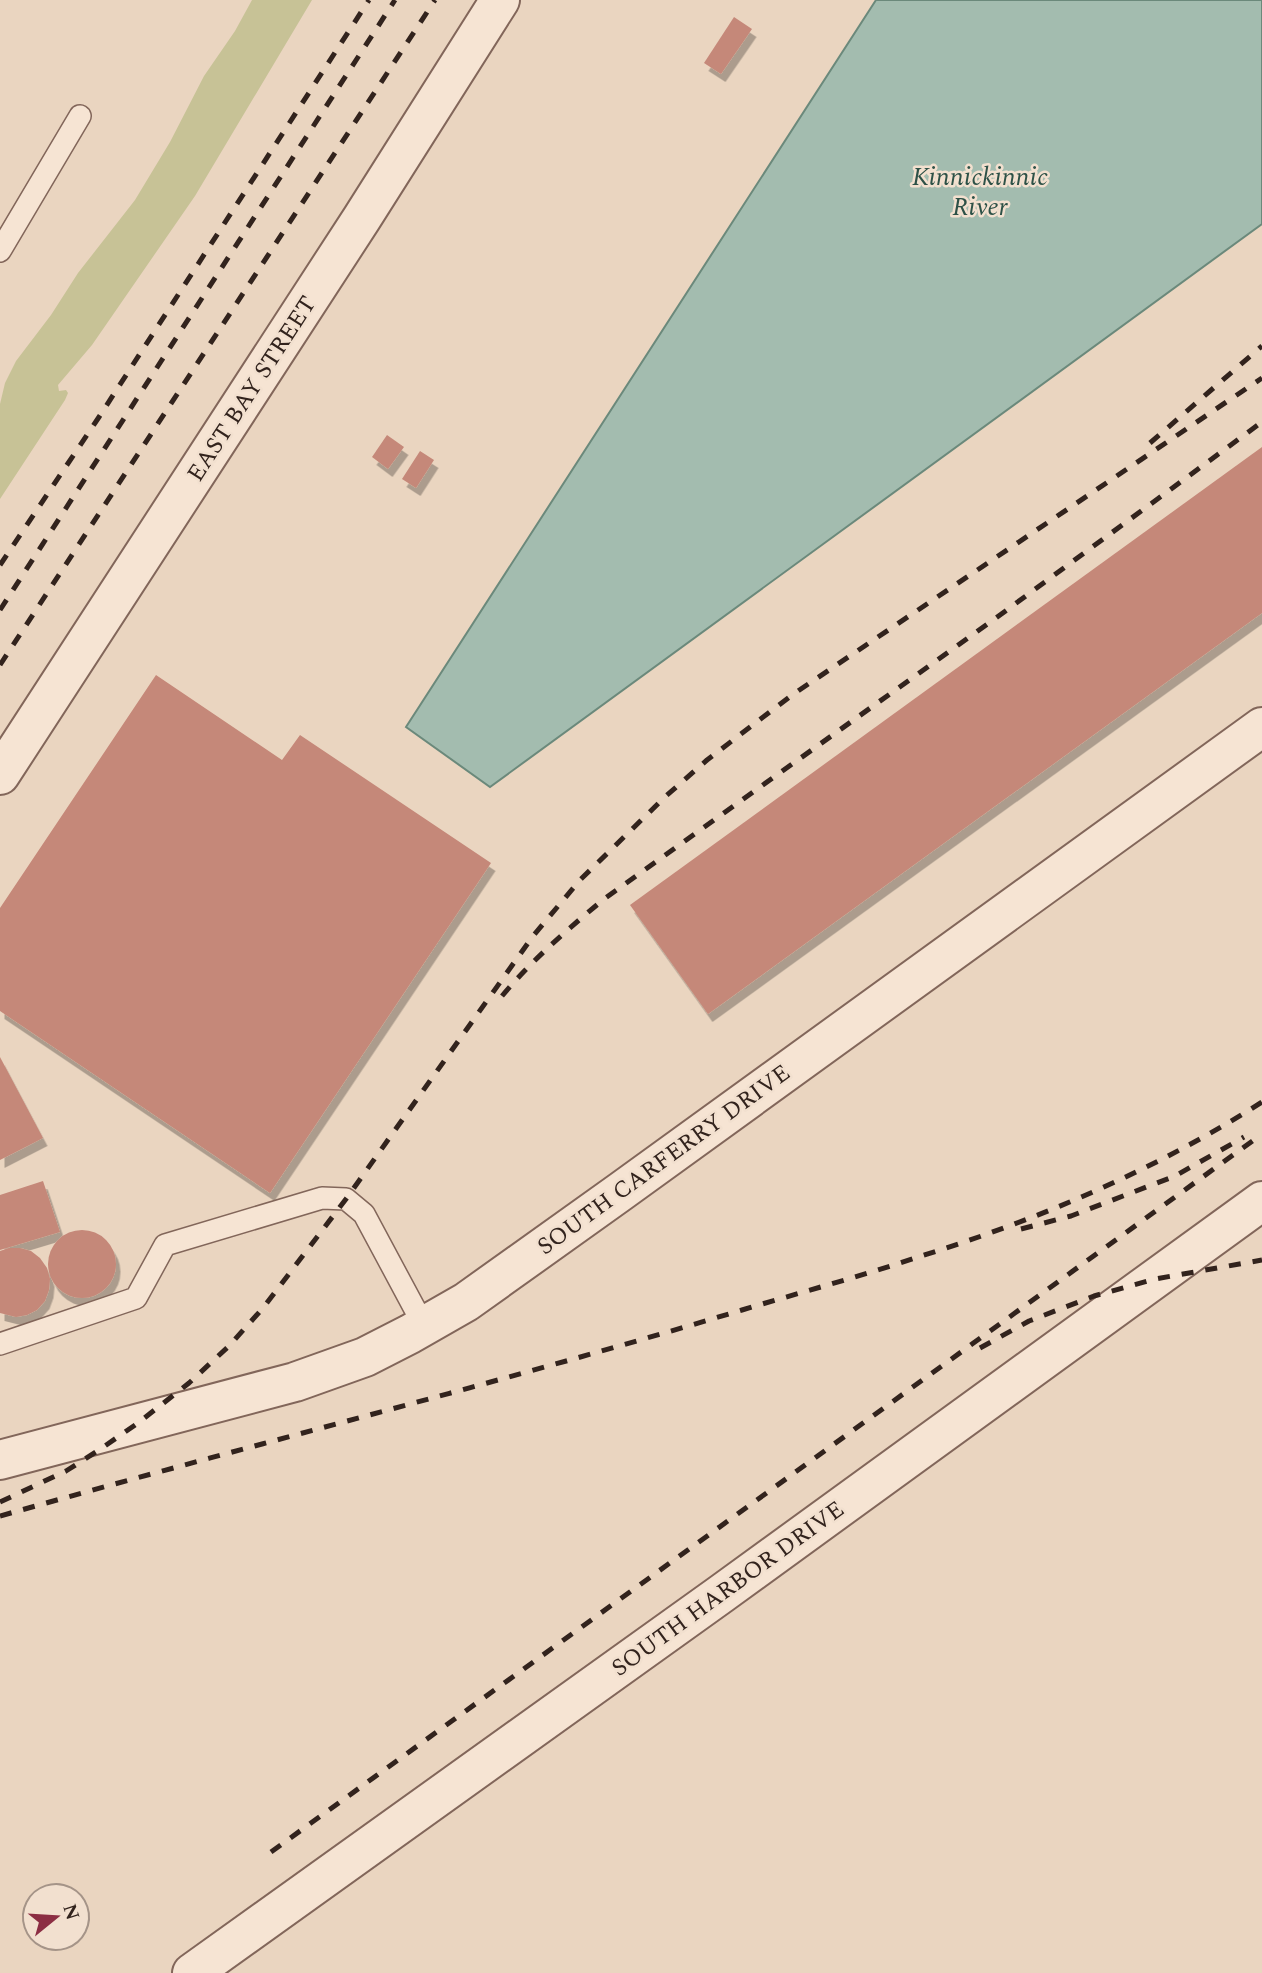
<svg xmlns="http://www.w3.org/2000/svg" width="1262" height="1973" font-family="Spectral,serif">
<defs>
<filter id="shadow"><feDropShadow dx="4.5" dy="8" stdDeviation="0" flood-color="#0004"/></filter>
</defs>
<rect width="100%" height="100%" fill="#ead5c0"/>
<polygon fill="#c7c296" points="252,0 312,0 195,196 92,345 58,385 59,391 66,390 68,393 65,400 0,499 0,404 5,383 16,361 51,315 78,273 135,200 170,142 204,76 235,31"/>
<polygon fill="#a3bcaf" stroke="#6b897b" stroke-width="2" points="876,0 1262,0 1262,224 490,787 406,727"/>
<g fill="#c58879" filter="url(#shadow)">
<polygon points="734,17 752,29 721,74 704,63"/>
<polygon points="387,435 404,447 388,469 372,457"/>
<polygon points="1262,447 1262,613 708,1014 630,905"/>
<polygon points="420,451 434,460 416,488 402,479"/>
<polygon points="156,675 282,760 300,735 491,863 270,1193 0,1011 0,908"/>
<polygon points="0,1057 43,1138 0,1160"/>
<polygon points="43,1181 60,1232 0,1250 0,1195"/>
<circle cx="82" cy="1264" r="34"/>
<polygon points="9,1248 20,1248 31,1251 40,1258 47,1268 50,1279 49,1290 45,1301 37,1310 27,1315 16,1317 0,1313 0,1251"/>
</g>
<g fill="none" stroke-linecap="round" stroke-linejoin="round">
<g stroke="#82665a" stroke-width="24">
<g id="service">
<polyline points="0,251 80,116"/>
<polyline points="0,1344 136,1298 165,1245 322,1198 346,1199 364,1214 424,1326"/>
</g>
</g>
<g stroke="#82665a" stroke-width="42">
<g id="minor">
<polyline points="0,775 362,218 500,0"/>
<polyline points="0,1460 295,1382 365,1357 410,1334 466,1302 620,1192 1262,727"/>
<polyline points="192,1973 721,1594 1262,1201"/>
</g>
</g>
<use href="#service" stroke="#f6e4d3" stroke-width="21"/>
<use href="#minor" stroke="#f6e4d3" stroke-width="38"/>
<g stroke="#32231d" stroke-width="5" stroke-dasharray="12 12" stroke-linecap="butt">
<polyline points="1150,443 1262,346"/>
<polyline points="0,565 99,417 369,0"/>
<polyline points="0,610 395,0"/>
<polyline points="0,665 435,0"/>
<path d="M502,996C532,960 568,929 604,899L1000,615L1262,422"/>
<polyline points="1021,1229 1071,1216 1175,1176 1244,1137"/>
<polyline points="980,1348 1029,1321 1094,1296 1155,1279 1262,1260"/>
<polyline points="0,1502 66,1471 99,1450 138,1423 189,1383 229,1346 263,1308 346,1199 533,936 580,880 666,796 707,760 792,695 1262,378"/>
<path d="M0,1516C247,1446 496,1384 742,1310C802,1292 862,1276 921,1256C1040,1219 1157,1169 1262,1102"/>
<polyline points="271,1852 1262,1134"/>
</g>
</g>
<g text-anchor="middle" dominant-baseline="central" stroke-width="5" stroke-linejoin="round" paint-order="stroke">
<g font-size="24" fill="#32231d" stroke="#f2e0cf">
<text transform="translate(252 389) rotate(-57)">EAST BAY STREET</text>
<text transform="translate(664 1160) rotate(-36)">SOUTH CARFERRY DRIVE</text>
<text transform="translate(728 1589) rotate(-36)">SOUTH HARBOR DRIVE</text>
</g>
<g font-size="26" font-style="italic" fill="#2d5147" stroke="#f2e0cf">
<text x="980" y="177">Kinnickinnic<tspan x="980" dy="30">River</tspan></text>
</g>
</g>
<g transform="translate(56 1917) rotate(72)"><circle r="33" fill="#f2e0cf" stroke="#a59488" stroke-width="2"/>
<path d="M0-5L12 26L0 18L-12 26Z" fill="#8c2e43"/>
<text y="-10" font-size="19" font-weight="bold" text-anchor="middle" fill="#32231d">N</text>
</g>
</svg>
